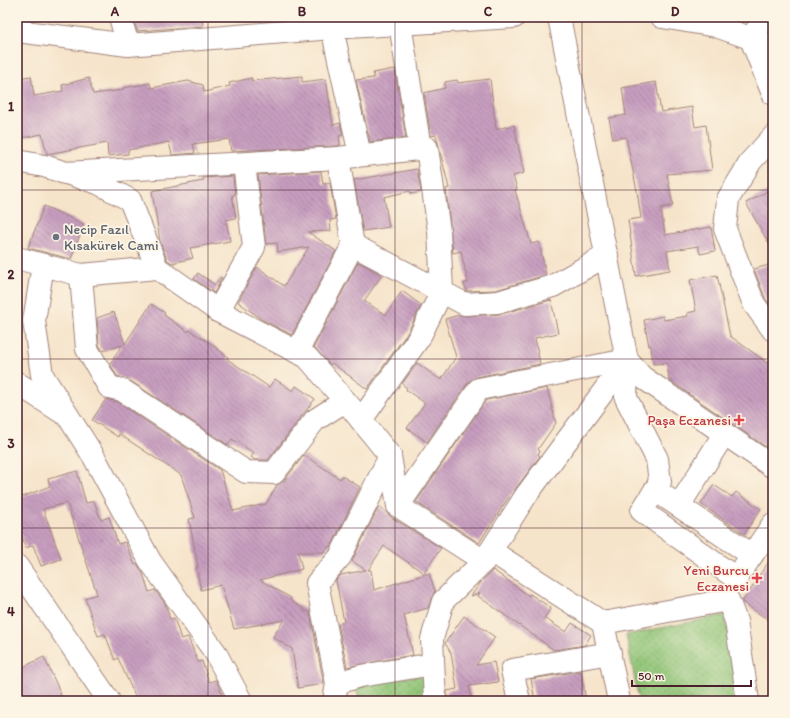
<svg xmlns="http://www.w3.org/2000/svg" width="790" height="718" font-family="Itim,sans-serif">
<defs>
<pattern id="park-dots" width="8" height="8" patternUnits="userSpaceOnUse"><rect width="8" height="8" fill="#8fc476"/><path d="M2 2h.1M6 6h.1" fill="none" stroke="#779f61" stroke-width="1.8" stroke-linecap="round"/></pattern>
<pattern id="building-back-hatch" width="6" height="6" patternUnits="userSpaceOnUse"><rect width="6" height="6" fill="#c79ebf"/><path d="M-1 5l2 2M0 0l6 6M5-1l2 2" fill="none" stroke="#a4809b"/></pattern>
</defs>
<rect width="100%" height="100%" fill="#fcf5e5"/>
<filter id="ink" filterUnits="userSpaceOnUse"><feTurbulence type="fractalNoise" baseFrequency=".025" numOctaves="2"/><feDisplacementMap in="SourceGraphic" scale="8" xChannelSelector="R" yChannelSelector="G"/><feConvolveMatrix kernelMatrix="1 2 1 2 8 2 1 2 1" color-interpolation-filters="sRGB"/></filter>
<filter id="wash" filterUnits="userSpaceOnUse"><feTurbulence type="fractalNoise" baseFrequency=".012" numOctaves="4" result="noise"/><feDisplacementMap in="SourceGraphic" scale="16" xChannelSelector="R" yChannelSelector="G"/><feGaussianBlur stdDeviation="0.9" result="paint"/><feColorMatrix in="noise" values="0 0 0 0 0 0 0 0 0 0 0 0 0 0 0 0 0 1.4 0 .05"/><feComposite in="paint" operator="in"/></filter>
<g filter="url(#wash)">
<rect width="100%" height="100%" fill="#f6e4ca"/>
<g fill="url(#park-dots)" stroke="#6c7250">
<polygon points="724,615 746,701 639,701 626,635"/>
<polygon points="421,676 429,689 429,701 360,701 354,682"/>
</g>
<g id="blocks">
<g fill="url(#building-back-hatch)">
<polygon points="133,17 202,17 203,26 137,31"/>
<polygon points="395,69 406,138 370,142 356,80 374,78 373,73"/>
<polygon points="31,76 34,96 63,91 62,85 89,78 93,94 123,90 123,88 150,83 151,88 188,81 203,85 204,92 230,86 229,83 252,78 251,81 302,76 302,82 326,79 333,125 340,123 343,135 339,136 340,145 337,146 231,151 229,139 193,144 195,153 172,155 169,142 128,150 128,154 108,156 107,143 47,154 42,134 17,139 17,78"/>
<polygon points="490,79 496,129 514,125 524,173 513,176 517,189 515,190 531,244 539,242 546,275 496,290 468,291 466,290 464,283 468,283 461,251 453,253 446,189 449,188 436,135 431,136 424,93 445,88 445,82 457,80 458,83"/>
<polygon points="656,82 661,112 692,107 695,127 706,125 712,170 667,174 673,206 661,208 665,235 711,227 715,251 700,254 698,246 667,251 670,270 636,276 628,220 641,218 637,191 626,137 613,139 609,118 626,115 622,88"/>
<polygon points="417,169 421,192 411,194 410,191 384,197 389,227 363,231 354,180"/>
<polygon points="321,171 323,184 330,183 336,219 330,220 331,231 308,232 336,251 292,335 263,320 238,302 257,267 284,286 309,247 278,252 277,243 266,244 258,175"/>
<polygon points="233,176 235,195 232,195 236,218 226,220 230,241 190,248 193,258 172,263 167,260 160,241 152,191 203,181 203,178"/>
<polygon points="773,188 773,251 746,203"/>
<polygon points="44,206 84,224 71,259 28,248"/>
<polygon points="358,262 382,275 364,301 386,315 402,291 421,305 408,332 367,389 332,363 330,365 314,347"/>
<polygon points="773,264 773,309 765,298 754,269"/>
<polygon points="198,273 215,285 221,277 222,278 214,293 194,279"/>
<polygon points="717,275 730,336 773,367 773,452 669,380 667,363 653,364 651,346 649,346 644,320 663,316 664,320 688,316 687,313 696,311 690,280"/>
<polygon points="551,300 558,333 535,338 540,364 477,377 469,381 427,442 407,428 425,403 406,390 407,388 402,384 417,363 441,380 456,357 445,319 459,315 466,316 501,314"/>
<polygon points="151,304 165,313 164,315 188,332 189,330 210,343 228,357 227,359 269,387 275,379 293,391 296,386 315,399 268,460 255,460 251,457 254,453 232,439 228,445 129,380 117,376 110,364 122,345 103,351 99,345 97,318 114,312 125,344"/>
<polygon points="547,388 556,423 538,449 540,451 538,454 540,456 505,503 479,543 416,502 486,400"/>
<polygon points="106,399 117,402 220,470 233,511 266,504 277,485 284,481 304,455 340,479 342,476 360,487 331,547 329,546 324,552 298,552 302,569 260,580 291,598 290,600 310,613 324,684 298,688 292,649 273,637 284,620 234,629 221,585 201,590 196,567 198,567 189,519 195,518 181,475 119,434 118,437 92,420"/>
<polygon points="77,471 86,503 94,501 101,520 109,517 118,544 125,542 135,565 137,564 142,571 149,592 155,590 165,603 170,619 174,618 181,639 188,637 198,662 202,661 209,682 216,680 225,701 137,701 118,658 115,660 105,634 98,636 85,598 97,594 67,503 43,509 61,559 41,566 33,545 26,548 17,522 17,499 50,486 48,479"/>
<polygon points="714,485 732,497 736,492 761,509 744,534 701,504"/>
<polygon points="379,506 391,517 441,548 424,573 384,546 368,570 371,570 374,590 429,573 435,591 428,608 404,615 413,655 347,667 338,624 344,622 336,580 341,575 366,570 352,561"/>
<polygon points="773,556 773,623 742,602 756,582 755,581"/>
<polygon points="493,570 529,596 530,594 551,608 544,618 566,632 572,623 591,635 585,645 554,650 478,596 480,593 471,596 481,582"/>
<polygon points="464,616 495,637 476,665 494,662 498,682 469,686 472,701 447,701 447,691 457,689 451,653 445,643"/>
<polygon points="44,657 60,692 62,701 17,701 17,670"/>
<polygon points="581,671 586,701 535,701 531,679"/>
</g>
</g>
</g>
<g filter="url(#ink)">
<use href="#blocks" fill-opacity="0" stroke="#a0827a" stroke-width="1"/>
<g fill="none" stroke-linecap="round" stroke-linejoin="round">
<g stroke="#a0827a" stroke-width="24">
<g id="minor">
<polyline points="120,17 128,45"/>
<polyline points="325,17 332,28 360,155"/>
<polyline points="559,17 627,360 642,377 773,467"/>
<polyline points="765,17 751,39 773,94"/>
<polyline points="400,24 420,148"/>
<polyline points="773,137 751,161 728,199 725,229 754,304 773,330"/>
<polyline points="17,161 44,166 98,183 130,200 157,268 218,311 307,357 353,410 390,456 398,506 484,561"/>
<polyline points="64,173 338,158 427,148 439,231 442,291 419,338 361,420"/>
<polyline points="353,245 465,304 498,302 553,286 607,255"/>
<polyline points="17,258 81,275 157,268"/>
<polyline points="43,265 34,321 42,375 94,457 150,561 215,652 241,701"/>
<polyline points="81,275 87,349 109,387 122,390 246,472 274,473 315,420 345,401"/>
<polyline points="218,311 254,247 244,164"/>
<polyline points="297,352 353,245 338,158"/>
<polyline points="627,360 626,398 657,459 660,482 642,511 737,579"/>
<polyline points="17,383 63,413"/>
<polyline points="655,490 752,555"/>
<polyline points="398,506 479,389 627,360"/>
<polyline points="679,506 724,434"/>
<polyline points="491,551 603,623"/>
<polyline points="17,566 109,701"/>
<polyline points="744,567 773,524"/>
<polyline points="337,683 317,583 340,557 390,456"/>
<polyline points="334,701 337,683 361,676 433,664"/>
<polyline points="435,701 432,639 443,601 484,561 527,494 627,360"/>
<polyline points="519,701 512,670 610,653"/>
<polyline points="619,701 603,623 728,600 736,621 748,701"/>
</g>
</g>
<g stroke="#a0827a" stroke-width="24">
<g id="major">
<polyline points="662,17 716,26 773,46"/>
<polyline points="17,31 128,45 332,28 514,17"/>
</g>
</g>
<use href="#minor" stroke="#fff" stroke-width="22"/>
<use href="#major" stroke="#fff" stroke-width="22"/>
</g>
</g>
<path fill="none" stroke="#4a1f2b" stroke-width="1" stroke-opacity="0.55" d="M208,17V701M395,17V701M582,17V701M17,190H773M17,359H773M17,528H773"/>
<circle fill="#6b7280" stroke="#fcf5e5" stroke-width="1.5" cx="56" cy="237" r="4"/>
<g fill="#e0444e" stroke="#fcf5e5" stroke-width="1.5">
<path d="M737 414h4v4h4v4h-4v4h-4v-4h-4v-4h4z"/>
<path d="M755 572h4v4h4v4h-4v4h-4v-4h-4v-4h4z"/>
</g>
<g text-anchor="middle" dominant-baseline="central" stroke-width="3.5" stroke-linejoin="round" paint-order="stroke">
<g font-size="14" fill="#5b616d" stroke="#fcf5e5" text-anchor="start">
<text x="64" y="229">Necip Fazıl<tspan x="64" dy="16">Kısakürek Cami</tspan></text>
</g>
<g font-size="14" fill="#be3a42" stroke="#fcf5e5" text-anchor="end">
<text x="731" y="420">Paşa Eczanesi</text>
<text x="749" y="570">Yeni Burcu<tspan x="749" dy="16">Eczanesi</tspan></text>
</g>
</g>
<rect width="790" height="718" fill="none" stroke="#fcf5e5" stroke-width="44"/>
<path d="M632 680v6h119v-6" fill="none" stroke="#4a1f2b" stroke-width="2"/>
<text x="638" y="680" font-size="12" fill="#4a1f2b" stroke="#fcf5e5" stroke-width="3" paint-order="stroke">50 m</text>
<rect x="22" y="22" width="746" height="674" fill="none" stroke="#4a1f2b" stroke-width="1.5"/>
<g font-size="13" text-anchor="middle" font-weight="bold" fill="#4a1f2b">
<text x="115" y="16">A</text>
<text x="302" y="16">B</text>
<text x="488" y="16">C</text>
<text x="675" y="16">D</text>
<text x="11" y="111">1</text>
<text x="11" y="279">2</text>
<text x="11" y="448">3</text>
<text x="11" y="616">4</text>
</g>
</svg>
